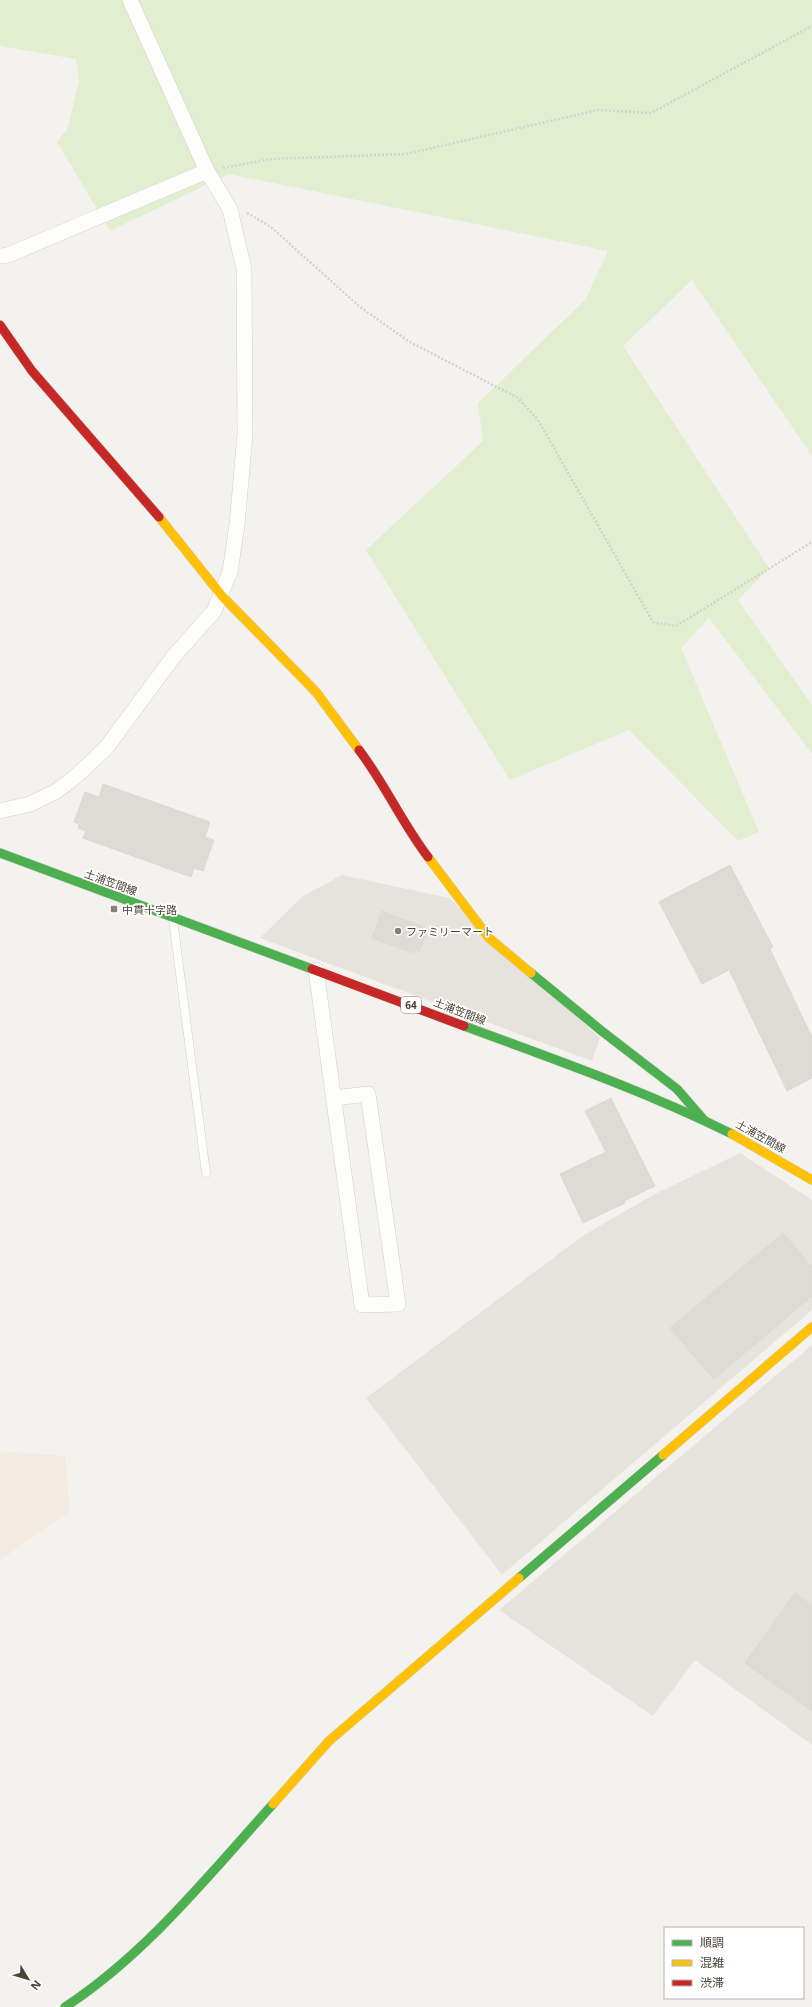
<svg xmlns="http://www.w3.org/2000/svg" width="812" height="2007" font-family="'Noto Sans','Noto Sans JP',sans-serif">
<rect width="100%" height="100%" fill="#f4f2ee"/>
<polygon fill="#f3ebdf" points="0,1451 65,1456 70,1511 0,1560"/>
<g fill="#e6e2de">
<polygon points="740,1153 812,1200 812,1310 502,1575 366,1398 584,1235 653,1195"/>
<polygon points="812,1345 812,1745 695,1660 653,1716 499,1610"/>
</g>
<polygon fill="#e1eecf" points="0,0 812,0 812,456 692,280 623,346 769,568 738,600 812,705 812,754 709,618 681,648 759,832 738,841 629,730 510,780 366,550 483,441 478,403 585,300 608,251 229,174 110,231 57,142 68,128 79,80 76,59 0,46"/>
<polygon fill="#e6e3df" points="342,875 449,898 600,1038 592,1061 260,938 303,896"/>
<g fill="#dedbd6" stroke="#dcd9d4">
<polygon points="103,784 210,822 205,837 214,840 203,871 194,868 191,877 83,838 86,831 78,828 79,824 74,822 85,792 99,797"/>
<polygon points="730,865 773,947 770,949 812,1037 812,1078 787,1091 729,970 702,984 659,902"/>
<polygon points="382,911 423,927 420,935 425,936 419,951 415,949 414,953 372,938"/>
<polygon points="611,1098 655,1186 624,1201 625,1203 583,1223 560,1174 606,1152 585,1111"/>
<polygon points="783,1233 812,1267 812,1296 714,1379 670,1328"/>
<polygon points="795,1593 812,1606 812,1711 745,1663"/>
</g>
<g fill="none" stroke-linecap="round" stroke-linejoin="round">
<g stroke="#d2d0cb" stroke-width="9">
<polyline id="lane" points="173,920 206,1173"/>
</g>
<g stroke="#d2d0cb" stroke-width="16">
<g id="street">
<polyline points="0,256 8,255 207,171"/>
<polyline points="0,811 30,804 55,792 74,778 106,748 174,656 214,611 230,572 237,525 245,434 244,269 230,209 207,171 130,0"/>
<polyline points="316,970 362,1305 398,1304 368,1094 334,1098"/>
</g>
</g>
<g stroke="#d3cfc5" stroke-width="10">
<g id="fast">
<polyline points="0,853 312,969"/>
<polyline points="531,973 603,1032 677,1089 703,1119"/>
<path d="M464,1026C554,1059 645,1091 732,1134"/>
<polyline points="519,1578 663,1455"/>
<path d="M65,2007C146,1954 209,1875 273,1804"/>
</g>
</g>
<g stroke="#d3cfc5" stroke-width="10">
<g id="slow">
<polyline points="159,517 222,596 316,692 359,750"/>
<polyline points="428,857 489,938 531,973"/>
<polyline points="732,1134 812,1180"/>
<polyline points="663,1455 812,1327"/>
<polyline points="273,1804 329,1741 519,1578"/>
</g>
</g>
<g stroke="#d3cfc5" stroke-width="10">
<g id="jam">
<polyline points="0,325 32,371 159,517"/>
<path d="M359,750C385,784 402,823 428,857"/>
<polyline points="312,969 464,1026"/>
</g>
</g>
<g stroke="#d3d2cc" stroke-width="2.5" stroke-dasharray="2 2" stroke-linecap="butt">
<polyline points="223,168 271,159 406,154 598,110 651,113 812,26"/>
<polyline points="247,213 271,227 360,307 408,341 518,398 538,420 653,622 676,626 812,542"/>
</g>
<use href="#lane" stroke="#fdfdfc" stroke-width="8"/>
<use href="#street" stroke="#fdfdfc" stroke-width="15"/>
<use href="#fast" stroke="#4caf50" stroke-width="9"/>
<use href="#slow" stroke="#ffc107" stroke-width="9"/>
<use href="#jam" stroke="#c62828" stroke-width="9"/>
</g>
<g fill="#868178" stroke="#fff" stroke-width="1.5">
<rect x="110" y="905" width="8" height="8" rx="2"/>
<circle cx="398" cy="931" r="4"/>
</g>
<g text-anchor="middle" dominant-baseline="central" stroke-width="3.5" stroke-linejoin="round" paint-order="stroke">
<rect fill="#fff" stroke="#817c74" stroke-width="1" x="401" y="997" width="20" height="16" rx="3"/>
<g font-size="10" font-weight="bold" fill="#4b4439">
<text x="411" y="1005">64</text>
</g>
<g font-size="11" fill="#4b4439" stroke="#fff">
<text transform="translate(111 882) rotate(20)">土浦笠間線</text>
<text transform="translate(460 1011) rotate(21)">土浦笠間線</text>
<text transform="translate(761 1136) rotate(29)">土浦笠間線</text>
</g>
<g font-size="11" fill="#4b4439" stroke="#fff" text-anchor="start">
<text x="122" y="909">中貫十字路</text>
<text x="406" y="931">ファミリーマート</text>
</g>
</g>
<rect x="664" y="1927" width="140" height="72" fill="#ffffff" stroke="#b7b4b0"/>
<rect x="672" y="1940" width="20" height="6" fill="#4caf50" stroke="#b7b4b0"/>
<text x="700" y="1947" font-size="12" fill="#4b4439">順調</text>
<rect x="672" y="1960" width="20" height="6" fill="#ffc107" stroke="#b7b4b0"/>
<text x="700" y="1967" font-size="12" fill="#4b4439">混雑</text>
<rect x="672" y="1980" width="20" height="6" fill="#c62828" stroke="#b7b4b0"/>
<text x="700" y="1987" font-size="12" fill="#4b4439">渋滞</text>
<g transform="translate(28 1979) rotate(128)" stroke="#ffffff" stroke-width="3" paint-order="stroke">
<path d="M0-3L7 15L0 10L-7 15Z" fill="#4b4439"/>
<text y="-6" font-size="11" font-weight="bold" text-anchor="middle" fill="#4b4439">N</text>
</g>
</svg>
